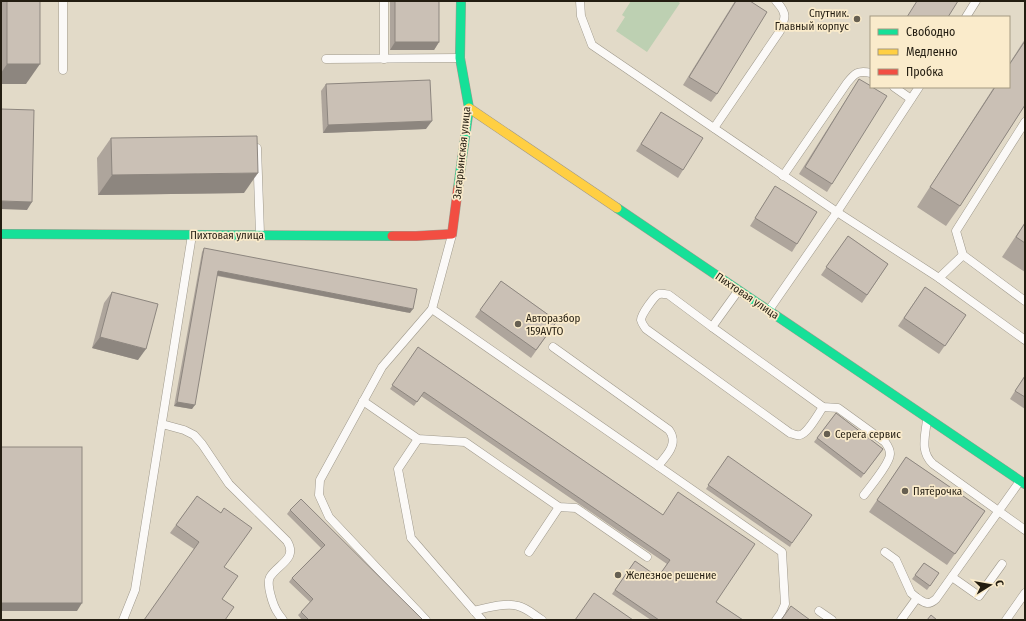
<svg xmlns="http://www.w3.org/2000/svg" width="1026" height="621" font-family="'Fira Sans Condensed',sans-serif">
<rect width="100%" height="100%" fill="#e2dac8"/>
<polygon fill="#bdd0b2" points="631,1 677,1 680,3 647,52 616,31 625,17 622,15"/>
<g fill="none" stroke-linecap="round" stroke-linejoin="round">
<g stroke="#9f998c" stroke-width="9">
<g id="lane">
<polyline points="63,1 63,70"/>
<polyline points="384,1 384,59"/>
<polyline points="580,1 581,16 592,45 837,212 919,87"/>
<polyline points="966,17 976,1"/>
<polyline points="326,59 460,58"/>
<polyline points="894,87 911,99"/>
<polyline points="1025,122 956,231 963,255 1025,301"/>
<path d="M714,128L780,31C786,17 787,13 776,1"/>
<polyline points="257,148 260,234"/>
<path d="M783,176L847,83C855,73 858,70 871,73"/>
<polyline points="452,235 432,309 782,552 785,604 781,613 776,620"/>
<polyline points="939,278 963,255"/>
<path d="M738,291L712,327L823,407L838,408L885,442C888,446 890,449 890,454C890,463 870,487 864,495"/>
<polyline points="769,310 837,212 939,278 1025,340"/>
<path d="M712,327L669,295C665,294 663,293 659,294C654,296 641,315 641,320C642,324 644,326 646,329L790,433C794,434 796,436 800,435C808,433 818,414 823,407"/>
<path d="M553,347L669,430C670,432 672,434 672,436C676,447 664,458 658,466"/>
<polyline points="363,401 418,439 465,442 559,507 576,508 647,557"/>
<path d="M927,420C925,437 920,452 933,464L1025,530"/>
<path d="M162,424L184,430L194,435L202,444L229,484L287,541C298,559 278,564 270,577C266,584 273,606 278,613C279,615 282,618 283,620"/>
<polyline points="418,439 398,469 411,538 482,620"/>
<polyline points="529,552 559,507"/>
<polyline points="885,552 896,560 911,593 917,598"/>
<polyline points="952,577 979,596 1002,564"/>
<path d="M474,611C486,608 506,602 518,606C527,608 534,615 542,620"/>
<polyline points="819,611 832,620"/>
<polyline points="123,620 135,590 192,235"/>
<polyline points="426,620 329,517 319,495 320,480 382,367 432,309"/>
<path d="M901,620L917,598C925,603 928,606 936,599L1020,481"/>
<polyline points="1006,620 1025,593"/>
</g>
</g>
<g stroke="#9f998c" stroke-width="10">
<g id="fast">
<polyline points="458,188 469,108 460,58 461,1"/>
<polyline points="617,208 1025,484"/>
<polyline points="1,234 392,236"/>
</g>
</g>
<g stroke="#9f998c" stroke-width="10">
<polyline id="slow" points="469,108 617,208"/>
</g>
<g stroke="#9f998c" stroke-width="10">
<polyline id="jam" points="392,236 416,236 452,234 458,188"/>
</g>
<use href="#lane" stroke="#fbf9f7" stroke-width="8"/>
<use href="#fast" stroke="#16e098" stroke-width="9"/>
<use href="#slow" stroke="#ffcf43" stroke-width="9"/>
<use href="#jam" stroke="#f24e42" stroke-width="9"/>
</g>
<g fill="#aea59c">
<polygon points="1,1 40,1 26,84 1,84"/>
<polygon points="390,1 439,1 439,42 434,50 390,50"/>
<polygon points="735,1 750,1 717,94 711,102 683,85"/>
<polygon points="1025,39 1025,105 960,206 946,226 917,207 994,87 1009,87 1009,64"/>
<polygon points="859,79 832,184 827,192 799,174"/>
<polygon points="326,84 426,129 323,133 321,91"/>
<polygon points="661,112 683,170 678,178 636,151"/>
<polygon points="111,138 244,193 98,195 97,158"/>
<polygon points="775,186 797,244 792,252 750,226"/>
<polygon points="1025,222 1025,272 1002,257"/>
<polygon points="848,236 888,264 862,303 821,275"/>
<polygon points="204,248 410,313 217,276 192,409 174,406 202,252"/>
<polygon points="501,281 557,321 531,358 475,317"/>
<polygon points="925,287 966,315 939,354 898,326"/>
<polygon points="112,292 138,360 92,348 104,303"/>
<polygon points="418,347 663,515 716,602 743,620 651,620 612,594 635,561 658,577 667,564 421,396 414,406 390,389"/>
<polygon points="1025,375 1025,409 1010,399"/>
<polygon points="836,413 883,449 861,478 814,442"/>
<polygon points="728,456 792,543 790,547 706,489"/>
<polygon points="906,457 985,511 947,565 869,512"/>
<polygon points="197,496 221,513 194,549 170,533"/>
<polygon points="290,510 423,620 302,620 298,615 301,612 310,602 289,582 292,578 321,548 287,514"/>
<polygon points="924,563 939,573 927,590 912,579"/>
</g>
<g fill="#8d867f">
<polygon points="395,42 439,42 434,50 390,50"/>
<polygon points="7,64 40,64 26,84 1,84 1,73"/>
<polygon points="432,121 426,129 323,133 328,125"/>
<polygon points="258,173 244,193 98,195 112,175"/>
<polygon points="1,201 32,202 27,210 1,209"/>
<polygon points="218,271 413,309 410,313 215,275"/>
<polygon points="100,337 146,349 138,360 92,348"/>
<polygon points="177,402 195,405 192,409 174,406"/>
<polygon points="1,603 82,603 77,611 1,611"/>
</g>
<g fill="#cac0b5" stroke="#8d867f">
<rect x="7" y="1" width="33" height="63"/>
<rect x="395" y="1" width="44" height="41"/>
<polygon points="736,1 750,1 767,12 717,94 689,77"/>
<polygon points="917,1 958,1 948,17 907,17"/>
<polygon points="1025,41 1025,105 960,206 930,187 995,87 1009,87 1009,65"/>
<polygon points="859,79 871,86 871,87 872,87 887,96 832,184 805,167"/>
<polygon points="430,80 432,121 328,125 326,84"/>
<polygon points="1,109 34,110 32,202 1,201"/>
<polygon points="661,112 703,138 683,170 641,144"/>
<polygon points="257,136 258,173 112,175 111,138"/>
<polygon points="775,186 817,212 797,244 755,218"/>
<polygon points="1025,223 1025,243 1016,237"/>
<polygon points="848,236 888,264 867,295 826,267"/>
<polygon points="204,248 417,289 413,309 218,271 195,405 177,402"/>
<polygon points="501,281 557,321 536,350 480,310"/>
<polygon points="925,287 966,315 945,346 904,318"/>
<polygon points="112,292 158,304 146,349 100,337"/>
<polygon points="418,347 663,515 678,492 755,544 716,602 743,620 659,620 615,590 635,561 658,577 670,560 424,392 417,402 392,385"/>
<polygon points="1025,376 1025,397 1015,391"/>
<polygon points="836,413 883,449 864,474 817,438"/>
<rect x="1" y="447" width="81" height="156"/>
<polygon points="728,456 812,515 792,543 708,485"/>
<polygon points="906,457 985,511 955,554 877,500"/>
<polygon points="197,496 221,513 224,508 252,528 224,567 238,576 222,599 234,607 225,620 144,620 199,542 176,525"/>
<polygon points="301,499 423,620 309,620 301,612 313,599 292,578 325,545 290,510"/>
<polygon points="924,563 939,573 930,586 915,575"/>
<polygon points="594,593 633,620 575,620"/>
<polygon points="791,606 810,620 781,620"/>
<polygon points="931,615 937,620 927,620"/>
</g>
<g fill="#665f51" stroke="#faebcb" stroke-width="1.5">
<circle cx="857" cy="19" r="4"/>
<circle cx="518" cy="324" r="4"/>
<circle cx="827" cy="434" r="4"/>
<circle cx="905" cy="491" r="4"/>
<circle cx="618" cy="575" r="4"/>
</g>
<g text-anchor="middle" dominant-baseline="central" stroke-width="3.5" stroke-linejoin="round" paint-order="stroke">
<g font-size="11" fill="#231d11" stroke="#faebcb" text-anchor="start">
<text x="849" y="13" text-anchor="end">Спутник.<tspan x="849" dy="13">Главный корпус</tspan></text>
<text x="526" y="318">Авторазбор<tspan x="526" dy="13">159AVTO</tspan></text>
<text x="835" y="434">Серега сервис</text>
<text x="913" y="491">Пятёрочка</text>
<text x="626" y="575">Железное решение</text>
</g>
<g font-size="11" fill="#231d11" stroke="#faebcb">
<text transform="translate(462 153) rotate(-84)">Загарьинская улица</text>
<text x="227" y="235">Пихтовая улица</text>
<text transform="translate(747 296) rotate(34)">Пихтовая улица</text>
</g>
</g>
<rect width="1026" height="621" fill="none" stroke="#231d11" stroke-width="4"/>
<rect x="870" y="16" width="140" height="72" fill="#faebcb" stroke="#a49981"/>
<rect x="878" y="29" width="20" height="6" fill="#16e098" stroke="#a49981"/>
<text x="906" y="36" font-size="12" fill="#231d11">Свободно</text>
<rect x="878" y="49" width="20" height="6" fill="#ffcf43" stroke="#a49981"/>
<text x="906" y="56" font-size="12" fill="#231d11">Медленно</text>
<rect x="878" y="69" width="20" height="6" fill="#f24e42" stroke="#a49981"/>
<text x="906" y="76" font-size="12" fill="#231d11">Пробка</text>
<g transform="translate(990 585) rotate(79)" stroke="#faebcb" stroke-width="3" paint-order="stroke">
<path d="M0-3L7 15L0 10L-7 15Z" fill="#231d11"/>
<text y="-6" font-size="11" font-weight="bold" text-anchor="middle" fill="#231d11">С</text>
</g>
</svg>
